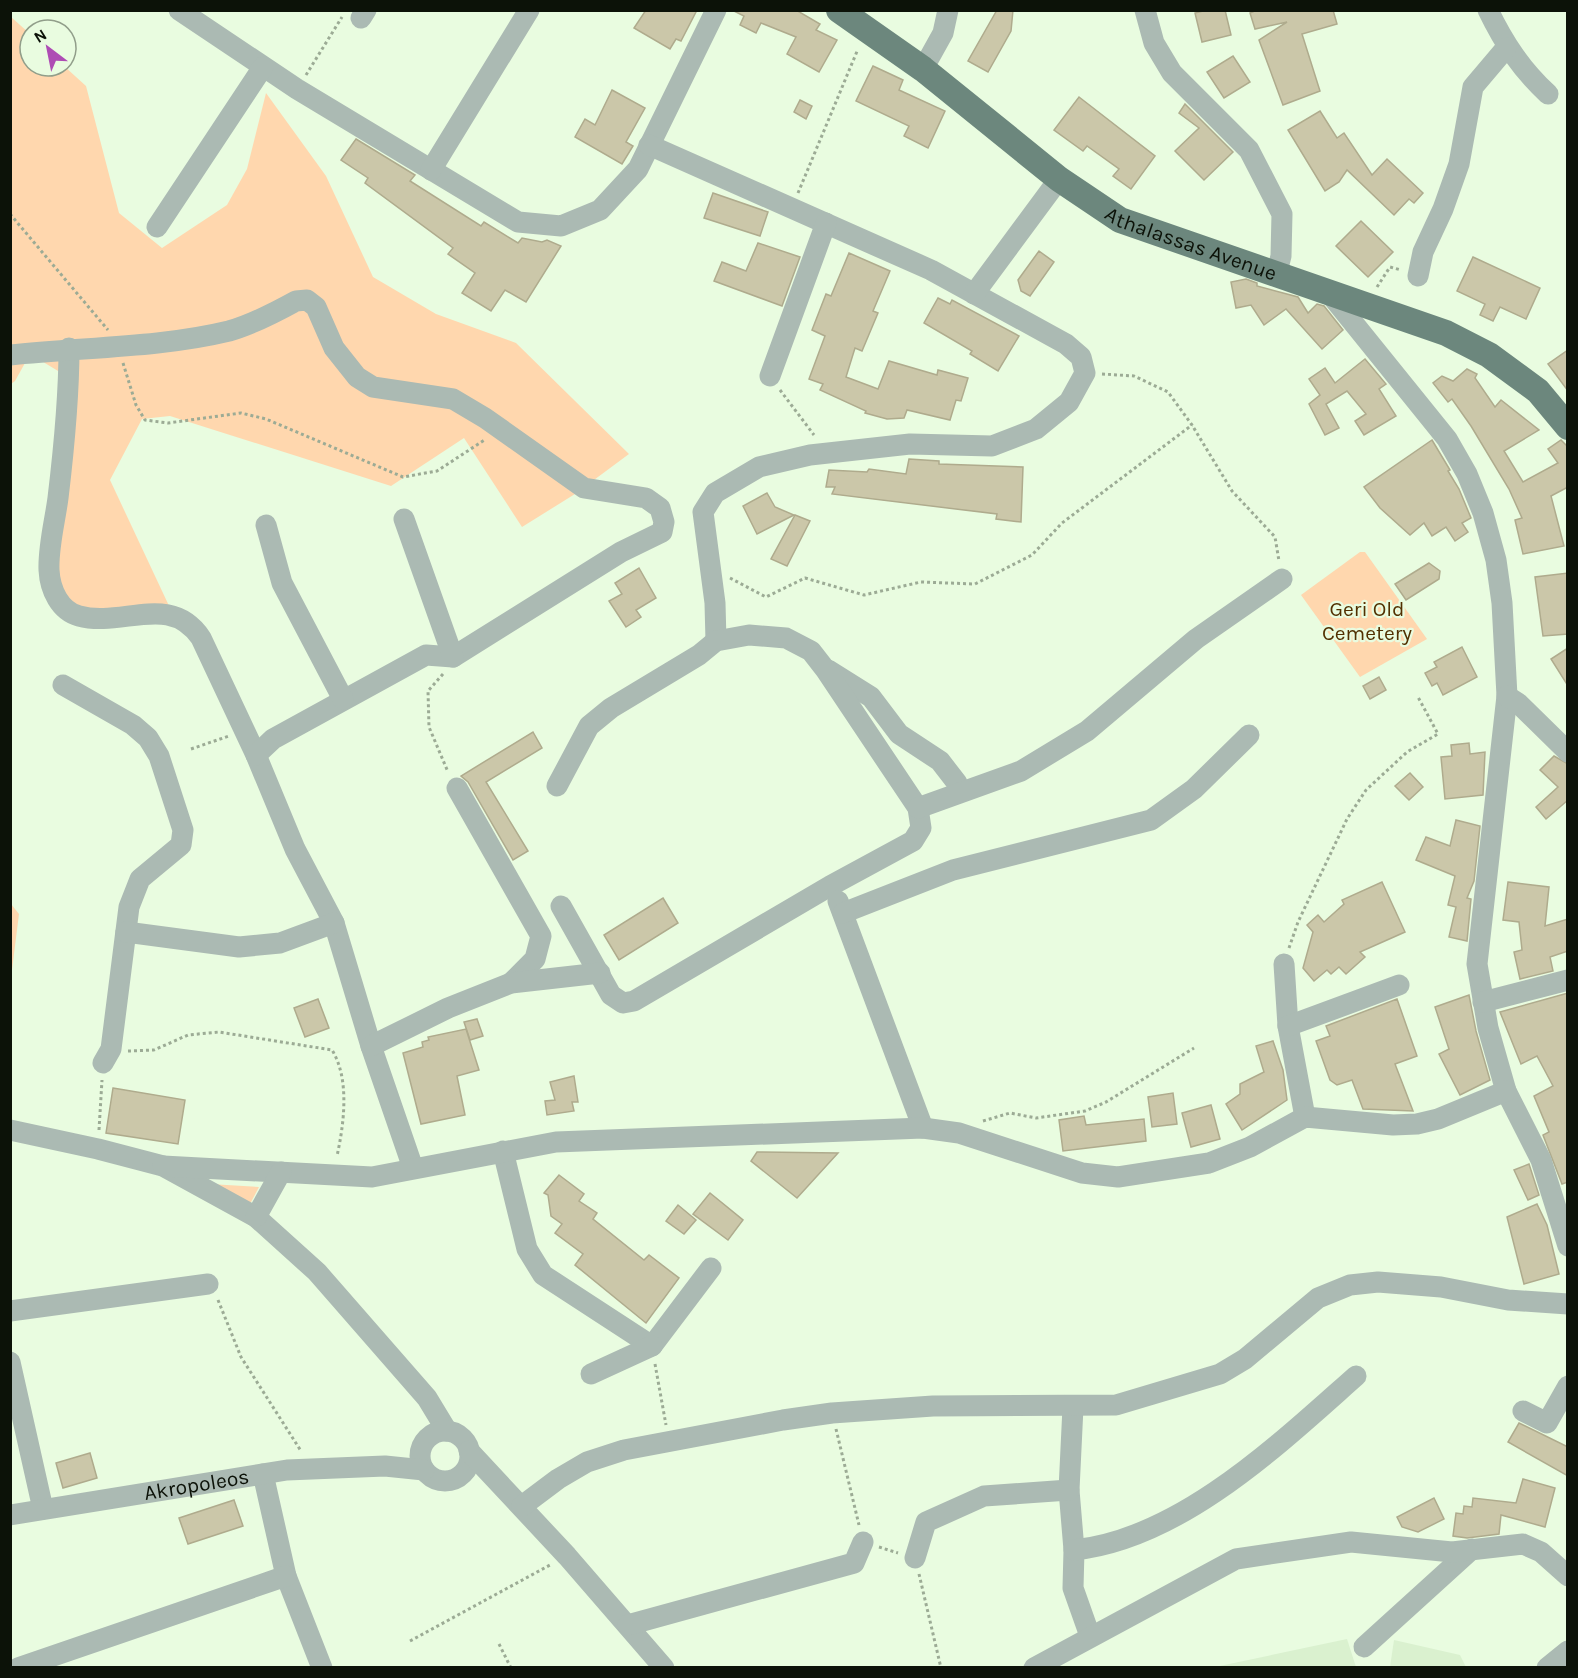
<svg xmlns="http://www.w3.org/2000/svg" width="1578" height="1678" font-family="Karla,sans-serif">
<rect width="100%" height="100%" fill="#e9fce0"/>
<g fill="#daf1cf">
<polygon points="1347,1639 1356,1667 1215,1667"/>
<polygon points="1394,1640 1460,1655 1466,1667 1390,1667"/>
</g>
<g fill="#ffd7ae">
<polygon points="10,16 30,34 30,66 64,66 86,86 119,213 162,248 227,205 247,169 266,93 326,176 373,277 436,314 516,343 629,454 575,494 522,527 464,438 391,486 170,416 142,419 110,480 170,608 69,614 44,579 63,374 30,354 15,381 11,384"/>
<polygon points="1360,552 1365,552 1427,639 1360,677 1301,595"/>
<polygon points="11,904 19,914 11,978"/>
<polygon points="210,1184 259,1187 251,1202 244,1204"/>
</g>
<g fill="#cbc7a9" stroke="#afab8d" stroke-width="1.5">
<polygon points="646,10 697,10 681,41 676,39 670,49 634,28"/>
<polygon points="732,10 796,10 820,24 816,30 837,40 819,72 787,54 796,37 761,23 756,33 740,25 744,16"/>
<polygon points="997,10 1013,10 1011,31 988,72 968,61"/>
<polygon points="1207,10 1225,10 1231,35 1202,42 1195,13"/>
<polygon points="1257,10 1333,10 1337,24 1302,34 1320,91 1283,105 1259,40 1287,22 1255,29 1250,13"/>
<polygon points="1233,56 1250,82 1224,98 1207,72"/>
<polygon points="873,66 903,80 899,90 945,111 928,148 904,136 909,126 856,101"/>
<polygon points="612,90 645,108 626,142 633,146 622,164 575,137 585,119 595,125"/>
<polygon points="1079,97 1155,156 1131,189 1113,176 1119,169 1087,146 1083,151 1054,130"/>
<polygon points="800,100 812,106 806,119 794,112"/>
<polygon points="1185,104 1233,152 1204,180 1175,151 1199,128 1179,113"/>
<polygon points="1320,111 1337,138 1344,133 1372,175 1387,159 1423,193 1414,203 1409,199 1394,215 1347,170 1339,182 1325,191 1288,130"/>
<polygon points="356,139 415,175 410,181 481,226 484,222 518,243 522,238 542,242 547,240 561,246 526,302 505,290 491,311 462,293 475,273 448,254 453,248 365,183 368,178 341,160"/>
<polygon points="713,193 768,212 760,236 704,218"/>
<polygon points="1361,221 1393,252 1368,277 1336,246"/>
<polygon points="758,243 800,257 782,306 714,281 722,262 746,271"/>
<polygon points="1039,251 1054,262 1030,296 1021,291 1018,280"/>
<polygon points="849,253 890,271 873,311 878,313 862,351 855,348 846,377 878,389 889,361 937,375 938,370 968,378 961,401 956,400 950,420 907,410 904,418 887,419 865,413 866,411 820,390 823,384 809,379 825,336 812,330 826,294 831,296"/>
<polygon points="1473,257 1540,288 1526,319 1500,307 1493,321 1480,315 1485,304 1457,291"/>
<polygon points="1246,279 1257,283 1257,286 1298,297 1308,313 1317,304 1324,306 1343,330 1322,349 1286,309 1264,325 1251,305 1236,308 1231,282"/>
<polygon points="938,298 950,304 952,300 1019,336 998,371 970,354 972,351 924,323"/>
<polygon points="1568,350 1568,391 1548,364"/>
<polygon points="1365,359 1386,384 1379,389 1396,416 1364,435 1355,421 1366,414 1347,391 1326,404 1339,428 1325,435 1309,404 1320,395 1309,379 1325,368 1335,383"/>
<polygon points="1467,369 1477,374 1475,378 1495,407 1501,400 1539,430 1504,451 1523,482 1558,463 1548,449 1561,440 1568,447 1568,487 1551,496 1564,546 1523,554 1515,520 1522,518 1509,489 1471,426 1452,399 1448,402 1433,383 1442,376 1453,381"/>
<polygon points="1432,440 1450,470 1448,471 1459,489 1471,518 1462,523 1468,532 1455,541 1446,527 1432,536 1424,523 1410,535 1380,508 1364,487"/>
<polygon points="909,459 939,461 939,464 1023,467 1021,522 996,519 997,514 832,494 835,487 826,487 829,470 867,472 869,469 906,474"/>
<polygon points="767,493 775,507 794,515 757,534 743,506"/>
<polygon points="795,515 810,521 787,566 771,559"/>
<polygon points="1429,563 1440,571 1439,579 1406,600 1395,584"/>
<polygon points="639,568 656,598 636,610 641,617 626,627 609,601 622,594 615,583"/>
<polygon points="1568,573 1568,634 1543,636 1535,577"/>
<polygon points="1462,647 1477,677 1443,695 1437,683 1432,686 1425,673 1437,667 1434,662"/>
<polygon points="1568,648 1568,686 1551,659"/>
<polygon points="1379,677 1386,690 1370,699 1363,686"/>
<polygon points="533,732 542,748 486,782 528,851 513,860 468,782 461,776"/>
<polygon points="1469,743 1470,754 1485,752 1483,795 1445,799 1441,757 1452,756 1451,745"/>
<polygon points="1554,756 1568,764 1568,800 1546,819 1536,807 1558,787 1540,770"/>
<polygon points="1410,773 1423,787 1409,800 1395,786"/>
<polygon points="1456,820 1480,826 1474,881 1467,898 1471,899 1467,941 1449,937 1456,907 1448,905 1455,876 1416,860 1426,837 1450,846"/>
<polygon points="1382,882 1405,932 1360,952 1365,957 1346,974 1339,967 1331,974 1327,970 1314,981 1303,968 1313,932 1307,925 1318,915 1324,922 1344,904 1342,900"/>
<polygon points="1508,882 1549,887 1545,926 1568,919 1568,951 1550,957 1553,971 1520,979 1514,952 1522,950 1519,922 1503,920"/>
<polygon points="663,898 678,923 619,960 604,935"/>
<polygon points="1568,993 1568,1182 1562,1184 1543,1135 1549,1132 1534,1096 1553,1086 1537,1056 1521,1064 1500,1012"/>
<polygon points="1469,995 1476,1031 1490,1080 1460,1095 1439,1054 1449,1049 1435,1007"/>
<polygon points="318,999 329,1028 305,1037 294,1008"/>
<polygon points="1397,999 1417,1056 1395,1064 1413,1111 1363,1109 1352,1080 1337,1085 1330,1080 1316,1041 1330,1036 1326,1026"/>
<polygon points="477,1019 483,1036 470,1040 464,1022"/>
<polygon points="466,1029 479,1070 457,1076 465,1115 421,1124 403,1053 423,1047 422,1042 429,1040 428,1037"/>
<polygon points="1273,1041 1283,1070 1287,1100 1242,1130 1226,1104 1240,1094 1240,1084 1264,1072 1256,1046"/>
<polygon points="574,1076 578,1102 572,1102 574,1111 547,1115 545,1101 555,1100 550,1082"/>
<polygon points="113,1088 185,1100 178,1144 106,1133"/>
<polygon points="1173,1093 1177,1124 1152,1127 1148,1097"/>
<polygon points="1211,1105 1220,1139 1191,1147 1182,1113"/>
<polygon points="1084,1116 1086,1125 1144,1119 1146,1141 1063,1151 1059,1120"/>
<polygon points="757,1152 838,1153 797,1198 751,1161"/>
<polygon points="1529,1164 1539,1195 1528,1200 1514,1170"/>
<polygon points="559,1175 584,1194 579,1201 597,1213 593,1219 644,1260 649,1255 679,1278 646,1323 575,1265 583,1254 555,1233 562,1224 551,1216 548,1195 544,1193"/>
<polygon points="710,1193 743,1220 728,1240 693,1214"/>
<polygon points="1537,1204 1547,1225 1559,1274 1524,1284 1507,1217"/>
<polygon points="678,1205 696,1220 684,1234 666,1221"/>
<polygon points="1519,1423 1568,1447 1568,1476 1508,1442"/>
<polygon points="90,1453 97,1478 63,1488 56,1463"/>
<polygon points="1523,1479 1555,1488 1545,1527 1501,1515 1499,1534 1467,1538 1453,1536 1456,1513 1463,1514 1464,1506 1472,1507 1473,1498 1516,1503"/>
<polygon points="1434,1498 1444,1519 1418,1532 1402,1527 1397,1517"/>
<polygon points="234,1500 243,1526 188,1544 179,1518"/>
</g>
<g fill="none" stroke-linecap="round" stroke-linejoin="round">
<g stroke="#9cab95" stroke-width="3" stroke-dasharray="3 3" stroke-linecap="butt">
<polyline points="306,75 342,17"/>
<polyline points="798,193 858,49"/>
<polyline points="10,214 108,330"/>
<polyline points="1377,287 1390,267 1401,270"/>
<polyline points="123,363 136,405 145,420 168,423 241,413 266,419 403,477 437,471 486,439"/>
<polyline points="1102,374 1134,376 1168,392 1192,425 1232,491 1275,537 1279,561"/>
<polyline points="780,390 814,435"/>
<polyline points="730,578 766,597 805,578 864,595 921,582 975,584 1032,555 1062,523 1192,425"/>
<polyline points="443,674 428,691 429,727 448,772"/>
<polyline points="191,749 229,736"/>
<polyline points="1289,948 1298,922 1347,819 1366,790 1407,752 1438,734 1418,697"/>
<path d="M128,1051L154,1050L188,1035L219,1032L332,1050C350,1079 344,1124 337,1156"/>
<polyline points="983,1121 1010,1113 1036,1118 1085,1111 1106,1102 1194,1048"/>
<polyline points="99,1130 102,1080"/>
<polyline points="218,1300 241,1357 301,1451"/>
<polyline points="655,1364 666,1425"/>
<polyline points="836,1429 859,1525"/>
<polyline points="879,1547 898,1553"/>
<polyline points="919,1574 941,1668"/>
<polyline points="410,1641 550,1565"/>
<polyline points="499,1644 511,1668"/>
</g>
<g stroke="#abbab3" stroke-width="21">
<polyline points="179,10 297,89 518,222 561,226 600,210 638,169 716,10"/>
<polyline points="1145,10 1154,43 1172,73 1249,150 1282,214 1281,256 1276,276"/>
<path d="M1488,10C1504,43 1521,69 1548,94"/>
<polyline points="361,18 366,10"/>
<polyline points="923,69 943,33 948,10"/>
<polyline points="649,145 931,270 1066,344 1081,357 1085,373 1069,402 1036,429 992,446 910,444 810,455 759,467 715,493 703,512 715,603 716,641"/>
<polyline points="431,170 529,10"/>
<polyline points="157,227 263,67"/>
<polyline points="1418,276 1423,252 1443,209 1459,164 1473,87 1506,48"/>
<polyline points="974,294 1059,179"/>
<polyline points="1330,294 1447,439 1467,474 1483,513 1496,560 1502,603 1507,696 1477,964 1488,1028 1506,1091 1541,1160 1568,1246"/>
<path d="M69,348C69,399 64,448 58,498C55,521 48,547 49,570C50,590 60,611 79,616C122,628 170,592 201,638L256,755L295,849L334,923L371,1046L413,1168"/>
<path d="M10,355C82,347 159,348 229,331C251,325 276,312 296,301L307,300L316,307L334,348L357,377L373,387L453,399L485,418L584,488L646,498L660,508L664,522L662,532L621,552L453,657L426,655L273,739L256,755"/>
<polyline points="770,376 826,223"/>
<polyline points="404,519 453,657"/>
<polyline points="266,525 282,583 343,699"/>
<polyline points="828,670 871,697 899,734 940,761 957,783"/>
<polyline points="63,685 133,725 148,738 159,756 183,830 181,845 140,879 129,907 111,1049 103,1063"/>
<polyline points="1507,696 1518,703 1568,752"/>
<polyline points="557,786 589,726 611,708 699,655 716,641 749,635 786,638 811,651 825,669 918,808 921,828 913,841 830,886 634,1001 623,1003 611,995 561,906"/>
<polyline points="457,788 541,936 535,959 511,983"/>
<polyline points="918,808 1021,771 1087,731 1196,639 1282,579"/>
<polyline points="838,901 923,1128"/>
<polyline points="843,913 953,870 1151,820 1194,789 1249,735"/>
<polyline points="126,932 239,947 280,943 334,923"/>
<polyline points="1284,964 1288,1026 1305,1117"/>
<polyline points="1483,1002 1568,980"/>
<polyline points="1288,1026 1399,985"/>
<polyline points="371,1046 448,1008 511,983 600,973"/>
<polyline points="10,1130 98,1149 163,1166 256,1217 317,1272 427,1398 447,1431"/>
<polyline points="503,1151 527,1249 543,1275 652,1346 711,1268"/>
<polyline points="163,1166 372,1177 556,1142 923,1128 959,1133 1082,1173 1118,1177 1209,1163 1250,1147 1305,1117 1393,1125 1417,1124 1438,1119 1506,1091"/>
<polyline points="256,1217 281,1172"/>
<polyline points="10,1311 208,1284"/>
<polyline points="10,1362 43,1509"/>
<polyline points="591,1374 652,1346"/>
<polyline points="1073,1407 1069,1490 1074,1550 1073,1588 1090,1636"/>
<polyline points="1523,1411 1547,1423 1568,1386"/>
<circle cx="445" cy="1456" r="25"/>
<polyline points="469,1451 567,1556 664,1668"/>
<polyline points="263,1474 286,1576 322,1668"/>
<polyline points="522,1506 558,1479 587,1462 624,1450 783,1420 832,1413 933,1406 1116,1405 1220,1374 1245,1359 1318,1298 1350,1285 1378,1282 1441,1287 1508,1300 1568,1304"/>
<path id="s1" d="M10,1515L287,1470L385,1466L424,1470"/>
<path d="M1074,1550C1180,1539 1278,1445 1356,1376"/>
<polyline points="915,1558 926,1522 984,1496 1069,1490"/>
<polyline points="628,1625 854,1563 863,1542"/>
<polyline points="1364,1647 1472,1549"/>
<polyline points="18,1668 286,1576"/>
<polyline points="1034,1668 1236,1559 1351,1542 1452,1552 1523,1544 1541,1552 1568,1576"/>
<polyline points="1547,1668 1568,1651"/>
</g>
<path stroke="#6c877d" stroke-width="26" id="s2" d="M839,10L923,69L1059,179L1120,220L1446,333L1489,355L1538,391L1568,427"/>
</g>
<g text-anchor="middle" dominant-baseline="central" stroke-width="4.5" stroke-linejoin="round" paint-order="stroke">
<g font-size="21" fill="#0c1208" stroke="#e9fce0">
<text stroke="none"><textPath href="#s2" startOffset="426">Athalassas Avenue</textPath></text>
<text stroke="none"><textPath href="#s1" startOffset="189">Akropoleos</textPath></text>
</g>
<g font-size="21" fill="#523001" stroke="#e9fce0">
<text x="1367" y="609">Geri Old<tspan x="1367" dy="24">Cemetery</tspan></text>
</g>
</g>
<rect width="1578" height="1678" fill="none" stroke="#0c1208" stroke-width="24"/>
<g transform="translate(48 48) rotate(328)"><circle r="28" fill="#e9fce0" stroke="#919e8a" stroke-width="1.5"/>
<path d="M0-4.5L10 22L0 15L-10 22Z" fill="#ae4cb4"/>
<text y="-9" font-size="16" font-weight="bold" text-anchor="middle" fill="#0c1208">N</text>
</g>
</svg>
